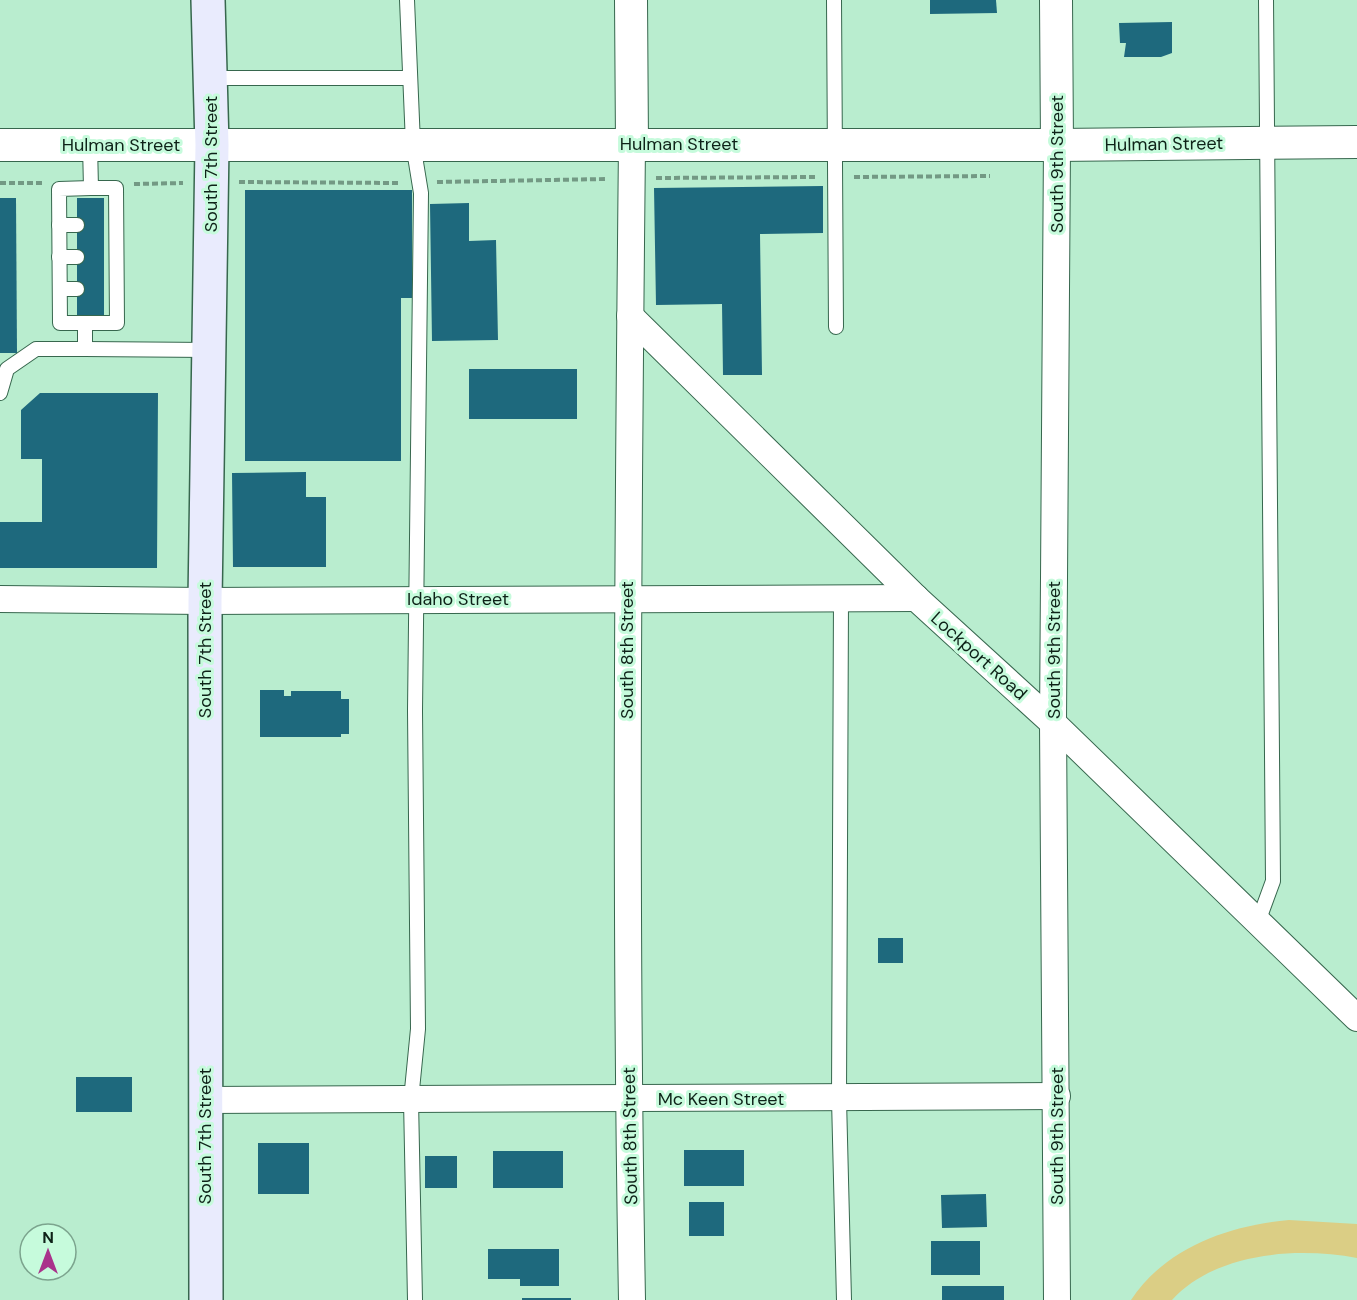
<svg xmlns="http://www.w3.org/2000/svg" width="1357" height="1300" font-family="'DM Sans',sans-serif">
<rect width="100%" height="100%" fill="#b9edcf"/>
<path fill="#dbce85" d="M1289,1220L1357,1224V1258C1297,1247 1216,1252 1172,1300H1131C1165,1248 1229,1225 1289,1220Z"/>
<g fill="#1e697d">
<polygon points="930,0 996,0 997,13 930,14"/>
<polygon points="1172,22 1172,53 1161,57 1124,57 1126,43 1120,43 1119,23"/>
<polygon points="823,186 823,233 760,234 762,375 723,375 722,304 656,305 654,188"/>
<polygon points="245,190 412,190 412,298 401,298 401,461 245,461"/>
<polygon points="0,198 16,198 17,353 0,353"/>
<rect x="77" y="198" width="27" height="118"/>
<polygon points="469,203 469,241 496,240 498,340 432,341 430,204"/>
<rect x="469" y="369" width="108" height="50"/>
<polygon points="40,393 158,393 157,568 0,568 0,522 42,522 42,459 21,459 21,410"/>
<polygon points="306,472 306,497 326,497 326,567 233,567 232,473"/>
<polygon points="260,690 284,690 284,696 291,696 291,691 341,691 341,699 349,699 349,734 341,734 341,737 260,737"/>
<rect x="878" y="938" width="25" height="25"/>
<rect x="76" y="1077" width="56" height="35"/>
<rect x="258" y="1143" width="51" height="51"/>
<rect x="684" y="1150" width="60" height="36"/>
<rect x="493" y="1151" width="70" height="37"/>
<rect x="425" y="1156" width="32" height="32"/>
<polygon points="986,1194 987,1227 942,1228 941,1195"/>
<rect x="689" y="1202" width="35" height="34"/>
<rect x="931" y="1241" width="49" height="34"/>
<polygon points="488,1249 559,1249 559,1286 520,1286 520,1279 488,1279"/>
<rect x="942" y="1286" width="62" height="14"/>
<rect x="522" y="1298" width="49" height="2"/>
</g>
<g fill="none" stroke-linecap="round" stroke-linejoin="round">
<g stroke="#37674e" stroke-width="16">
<g id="service">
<polyline points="407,0 413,144 421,193 415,711 418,1029 411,1100 415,1300"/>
<polyline points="834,0 836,327"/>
<polyline points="211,78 410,78"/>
<polyline points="90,145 91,188 59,189 60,323 117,323 116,188 91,188"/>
<polyline points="59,225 77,225"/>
<polyline points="59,257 77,257"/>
<polyline points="60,289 77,289"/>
<polyline points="85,349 209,350"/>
<polyline points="0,393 7,369 36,349 85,349 85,323"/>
<polyline points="841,598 839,1099 844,1300"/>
<polyline points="1258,922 1273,881 1266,0"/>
</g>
</g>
<g stroke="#37674e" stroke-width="28">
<g id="minor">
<path d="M632,144C628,529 625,915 632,1300"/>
<polyline points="1057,145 1053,723 1057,1300"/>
<polyline points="630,316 916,598 1053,723 1357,1018"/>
<polyline points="0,599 205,601 916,598"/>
<polyline points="205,1100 1057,1096"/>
</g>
</g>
<g stroke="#37674e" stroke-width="34">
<g id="tertiary">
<polyline points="631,0 632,144"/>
<polyline points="1056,0 1057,145"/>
<polyline points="0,145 1057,145 1357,142"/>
</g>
</g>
<g stroke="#37674e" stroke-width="36">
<polyline id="secondary" points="206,1300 205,601 212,145 208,0"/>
</g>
<g stroke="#739984" stroke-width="4" stroke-dasharray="6 3" stroke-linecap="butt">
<polyline points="854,177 990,176"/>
<polyline points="656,178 816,177"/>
<polyline points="239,182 399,183"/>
<polyline points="437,182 606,179"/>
<polyline points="0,183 42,183"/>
<polyline points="134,184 183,183"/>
</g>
<use href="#service" stroke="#fff" stroke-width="14"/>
<use href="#minor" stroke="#fff" stroke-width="26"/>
<use href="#tertiary" stroke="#fff" stroke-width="32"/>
<use href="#secondary" stroke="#e9ebfd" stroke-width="33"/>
</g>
<g text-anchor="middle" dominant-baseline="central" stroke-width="6" stroke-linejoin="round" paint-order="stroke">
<g font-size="18" fill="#0e2218" stroke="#c6fbdc">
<text x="679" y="144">Hulman Street</text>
<text transform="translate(1164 144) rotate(-1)">Hulman Street</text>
<text x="121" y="145">Hulman Street</text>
<text transform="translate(211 164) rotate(-90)">South 7th Street</text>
<text transform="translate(1057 164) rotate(-90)">South 9th Street</text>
<text x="458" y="599">Idaho Street</text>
<text transform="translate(205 650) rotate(-90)">South 7th Street</text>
<text transform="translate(627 650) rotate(-90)">South 8th Street</text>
<text transform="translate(1054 650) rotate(-90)">South 9th Street</text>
<text transform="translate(979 656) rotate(42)">Lockport Road</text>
<text x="721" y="1099">Mc Keen Street</text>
<text transform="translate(205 1136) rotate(-90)">South 7th Street</text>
<text transform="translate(630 1136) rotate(-91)">South 8th Street</text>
<text transform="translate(1057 1136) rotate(-90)">South 9th Street</text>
</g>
</g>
<g transform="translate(48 1252)"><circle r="28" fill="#c6fbdc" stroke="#7ca48e" stroke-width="1.5"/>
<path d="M0-4.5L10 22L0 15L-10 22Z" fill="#a9338b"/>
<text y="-9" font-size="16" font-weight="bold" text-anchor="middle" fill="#0e2218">N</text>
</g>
</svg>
